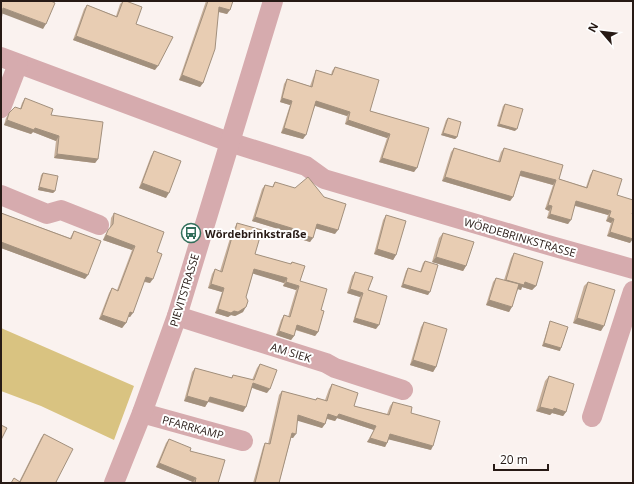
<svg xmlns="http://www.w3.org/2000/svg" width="634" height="484" font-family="'Open Sans',sans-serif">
<rect width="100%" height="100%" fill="#faf2ef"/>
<polygon fill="#d9c381" points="1,328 134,386 114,440 41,406 1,391"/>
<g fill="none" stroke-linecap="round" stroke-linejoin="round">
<g stroke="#d6abae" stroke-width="20">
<polyline points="1,57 229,142 306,166 324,179 541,243 633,269"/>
<polyline points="1,108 18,64"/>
<polyline points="1,195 47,214 61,210 99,225"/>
<polyline points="177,316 326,363 335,368 403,390"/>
<polyline points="142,413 243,441"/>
<polyline points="592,417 633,291"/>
<polyline points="114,483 142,413 177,316 273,1"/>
</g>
</g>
<g fill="#c8b09a">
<polygon points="123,1 126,1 155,70 73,40 84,9 87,5 116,16 120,4"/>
<polygon points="206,1 233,1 227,14 218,12 203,83 200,87 179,80"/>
<polygon points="335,67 370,111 429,128 414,172 379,162 387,138 345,124 347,116 315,106 303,139 281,133 290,105 280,102 284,84 287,79 310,86 314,75 316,70 331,75 332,71"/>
<polygon points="25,98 51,115 98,159 95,163 54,158 56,141 33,132 31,134 4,125 6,118 9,113 20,109 22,103"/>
<polygon points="505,104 515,131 497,126 503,106"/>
<polygon points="448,118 457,137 455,139 441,135 446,120"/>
<polygon points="454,148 498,161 501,152 504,148 559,179 586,187 590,175 593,170 617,195 632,214 630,243 607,236 611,223 606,221 608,215 575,206 568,224 547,218 549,211 545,209 553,185 520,176 513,197 510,201 442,181 451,152"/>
<polygon points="154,151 166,198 139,188 151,156"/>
<polygon points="43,173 55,191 53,193 38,190 41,175"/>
<polygon points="275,182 335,234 316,228 310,242 297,238 298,235 252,221 262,189 265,185 272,187"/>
<polygon points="1,213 70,238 74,231 85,279 1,248"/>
<polygon points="114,213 157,252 150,283 144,282 130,317 128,317 126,323 122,328 99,319 109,293 112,288 117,290 132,250 103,240 105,235 110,228 111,218"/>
<polygon points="386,215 396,255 393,260 374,254 383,220"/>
<polygon points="237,223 255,254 290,264 292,262 300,281 321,310 318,332 315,336 295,330 294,336 291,340 276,335 281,320 284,315 288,317 296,290 283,286 284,283 253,273 246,297 243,312 235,316 231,315 228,317 215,313 222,292 208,288 212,274 215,269 220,271 231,235"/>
<polygon points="443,233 466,266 463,271 432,262 439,238"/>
<polygon points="514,253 536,286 532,290 522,287 521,290 518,289 509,312 486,305 493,282 496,278 504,280 511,258"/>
<polygon points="425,261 428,295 401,287 406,271 408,268 420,272 423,263"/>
<polygon points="355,272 368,290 376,329 353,322 360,297 347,293 352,276"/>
<polygon points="588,282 601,331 573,323 584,286"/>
<polygon points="550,321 560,351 542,346 549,324"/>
<polygon points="424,322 436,367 433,372 410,365 421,327"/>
<polygon points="260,364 267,393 252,388 243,412 208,402 205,407 184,401 192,372 195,368 231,378 233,375 252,380 257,368"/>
<polygon points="549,376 566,412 563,416 552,413 550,415 536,411 545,381"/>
<polygon points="332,384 354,406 387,414 390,406 393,402 411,413 431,450 389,439 385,447 367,442 374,430 337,418 335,421 327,419 325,424 322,428 298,420 293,438 291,438 279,483 253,483 263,447 265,443 268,444 279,395 282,391 315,400 317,398 325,400 329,389"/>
<polygon points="44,434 56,482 19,482 41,438"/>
<polygon points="169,439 190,451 218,483 193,483 193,482 156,467 166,443"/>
</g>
<g fill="#a2907d">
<polygon points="219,7 230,10 227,14 216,11"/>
<polygon points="3,8 46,24 43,29 1,13"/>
<polygon points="76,36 158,66 155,70 73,40"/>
<polygon points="182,75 203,83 200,87 179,80"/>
<polygon points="282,98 292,101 290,105 280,102"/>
<polygon points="316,101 350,112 347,116 313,105"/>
<polygon points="7,120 35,128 59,136 56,141 33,132 31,134 4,125"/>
<polygon points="348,120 390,134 387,138 345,124"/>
<polygon points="499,124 517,129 515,131 497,126"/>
<polygon points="284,128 306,135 303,139 281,133"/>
<polygon points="443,133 457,137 455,139 441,135"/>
<polygon points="57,154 98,159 95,163 54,158"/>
<polygon points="382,158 417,168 414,172 379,162"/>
<polygon points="521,171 556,180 553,185 518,175"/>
<polygon points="445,177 513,197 510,201 442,181"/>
<polygon points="142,183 169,193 166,198 139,188"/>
<polygon points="39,187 55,191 53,193 38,190"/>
<polygon points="576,201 611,211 608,215 573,205"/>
<polygon points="548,205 552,206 549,211 545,209"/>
<polygon points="550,214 571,220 568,224 547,218"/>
<polygon points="255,217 301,231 298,235 252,221"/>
<polygon points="609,217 614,219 611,223 606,221"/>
<polygon points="317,224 338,230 335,234 314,228"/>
<polygon points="610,232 633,239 630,243 607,236"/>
<polygon points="300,234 313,238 310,242 297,238"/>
<polygon points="106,235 135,246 132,250 103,240"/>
<polygon points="1,242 88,275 85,279 1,248"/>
<polygon points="377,249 396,255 393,260 374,254"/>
<polygon points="436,257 466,266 463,271 432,262"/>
<polygon points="254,269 287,278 284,283 251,273"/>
<polygon points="146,277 153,279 150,283 143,281"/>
<polygon points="506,280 525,282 536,286 532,290 522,287 521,290 503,285"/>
<polygon points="286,282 299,286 296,290 283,286"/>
<polygon points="211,284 224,288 222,292 208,288"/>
<polygon points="403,284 430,292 428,295 401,287"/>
<polygon points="350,289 363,293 360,297 347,293"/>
<polygon points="489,300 512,307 509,312 486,305"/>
<polygon points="246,307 243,312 235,316 231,315 228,317 215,313 218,309 234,311"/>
<polygon points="130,312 133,313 130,317 126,316"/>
<polygon points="102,315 126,323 122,328 99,319"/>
<polygon points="355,318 379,325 376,329 353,322"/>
<polygon points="577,318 604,326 601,331 573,323"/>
<polygon points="297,325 318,332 315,336 294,329"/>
<polygon points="279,331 294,336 291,340 276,335"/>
<polygon points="544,343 561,348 560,351 542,346"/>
<polygon points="413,360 436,367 433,372 410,365"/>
<polygon points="253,383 270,389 267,393 250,387"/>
<polygon points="187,396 208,402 205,407 184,401"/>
<polygon points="210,397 246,407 243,412 207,401"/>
<polygon points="540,407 554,408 566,412 563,416 552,413 550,415 536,411"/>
<polygon points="328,414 339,414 376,426 374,430 337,418 335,421 325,418"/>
<polygon points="298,415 325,424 322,428 295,420"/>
<polygon points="292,433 296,434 293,438 289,437"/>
<polygon points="390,434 433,446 431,450 387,439"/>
<polygon points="370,438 387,443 385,447 367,442"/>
<polygon points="159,463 196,478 193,482 156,467"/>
</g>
<g fill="#e8cdb3" stroke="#a2907d">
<polygon points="1,1 51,1 55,3 46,24 3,8 1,20"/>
<polygon points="123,1 126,1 142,7 136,24 173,37 158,66 76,36 87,5 117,17"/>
<polygon points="208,1 233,1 230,10 219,7 215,49 203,83 182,75"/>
<polygon points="335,67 379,80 370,111 429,128 417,168 382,158 390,134 348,120 350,112 316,101 306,135 284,128 292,101 282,98 287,79 312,87 316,70 332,75"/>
<polygon points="25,98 53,109 51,115 103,122 98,159 57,154 59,136 35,128 34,130 7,120 9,113 15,107 21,109"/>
<polygon points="505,104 523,109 517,129 499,124"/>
<polygon points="448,118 461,122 457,137 443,133"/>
<polygon points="454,148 500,162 504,148 563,165 559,179 587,188 593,170 622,179 617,195 633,200 633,211 632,214 633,214 633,239 610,232 614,219 609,217 611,211 576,201 571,220 550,214 552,206 548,205 556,180 521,171 513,197 445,177"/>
<polygon points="154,151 181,161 169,193 142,183"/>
<polygon points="43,173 58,176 55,191 39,187"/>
<polygon points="308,177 324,197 346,204 338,230 317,224 313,238 300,234 301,231 255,217 265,185 273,187 275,182 295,188"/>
<polygon points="1,213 71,239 74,231 101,241 88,275 1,242"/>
<polygon points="114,213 164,232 157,252 162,254 153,279 146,277 133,313 130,312 126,323 102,315 112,288 118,291 135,246 106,235 108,230 113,224"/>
<polygon points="386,215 406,221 396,255 377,249"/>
<polygon points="237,223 262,230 255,254 291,264 292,262 305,266 300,281 327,289 321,310 324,311 318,332 297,325 294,336 279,331 284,315 290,317 299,286 286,282 287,278 254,269 246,297 248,301 246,307 238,312 234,311 231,313 218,309 224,288 211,284 215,269 222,272 234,230 235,231"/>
<polygon points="443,233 474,242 466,266 436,257"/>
<polygon points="514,253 543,262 536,286 525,282 524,285 506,280"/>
<polygon points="425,261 438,265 430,292 403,284 408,268 421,272"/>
<polygon points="355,272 373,277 368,290 387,296 379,325 355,318 363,293 350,289"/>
<polygon points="496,278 519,284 512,307 489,300"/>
<polygon points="588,282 615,290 604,326 577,318"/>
<polygon points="550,321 568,327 561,348 544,343"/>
<polygon points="424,322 447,329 436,367 413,360"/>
<polygon points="260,364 277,370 270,389 253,383 246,407 210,397 208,402 187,396 195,368 232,378 233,375 254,380"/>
<polygon points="549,376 574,384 566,412 554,408 553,410 540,407"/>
<polygon points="332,384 358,393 354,406 389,415 393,402 412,407 411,413 440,421 433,446 390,434 387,443 370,438 376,426 339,414 337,417 328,414 325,424 298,415 296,434 292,433 279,483 255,483 265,443 270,444 282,391 316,400 317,398 327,401"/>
<polygon points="1,425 7,428 1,440"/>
<polygon points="44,434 73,449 56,482 58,483 11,483 14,478 20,482"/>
<polygon points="169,439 191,448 190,451 225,460 218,483 195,483 196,478 159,463"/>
</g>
<defs>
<g id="bus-ring" transform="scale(1)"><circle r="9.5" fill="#fff" stroke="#326f5b" stroke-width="1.5"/><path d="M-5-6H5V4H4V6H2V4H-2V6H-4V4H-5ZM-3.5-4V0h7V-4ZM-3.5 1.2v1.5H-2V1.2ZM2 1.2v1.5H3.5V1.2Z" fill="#326f5b"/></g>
</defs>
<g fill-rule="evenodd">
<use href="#bus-ring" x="191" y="233"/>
</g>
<g text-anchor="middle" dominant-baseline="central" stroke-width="4" stroke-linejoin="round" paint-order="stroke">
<g font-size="11" font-weight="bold" fill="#271a15" stroke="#fff" text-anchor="start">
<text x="205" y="233">Wördebrinkstraße</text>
</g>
<g font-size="11" fill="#271a15" stroke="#fff">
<text transform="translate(520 237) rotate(16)">WÖRDEBRINKSTRASSE</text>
<text transform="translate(184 290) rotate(-73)">PIEVITSTRASSE</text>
<text transform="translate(291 352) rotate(17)">AM SIEK</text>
<text transform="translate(193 427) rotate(15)">PFARRKAMP</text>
</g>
</g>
<rect width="634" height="484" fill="none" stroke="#271a15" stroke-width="4"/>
<g transform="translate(602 32) rotate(298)" stroke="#ffffff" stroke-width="3" paint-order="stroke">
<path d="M0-3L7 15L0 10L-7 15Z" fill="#271a15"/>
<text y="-6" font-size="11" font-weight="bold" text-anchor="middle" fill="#271a15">N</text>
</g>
<path d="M494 464v6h54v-6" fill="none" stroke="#271a15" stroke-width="2"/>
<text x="500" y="464" font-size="12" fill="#271a15" stroke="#ffffff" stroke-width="3" paint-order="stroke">20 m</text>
</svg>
